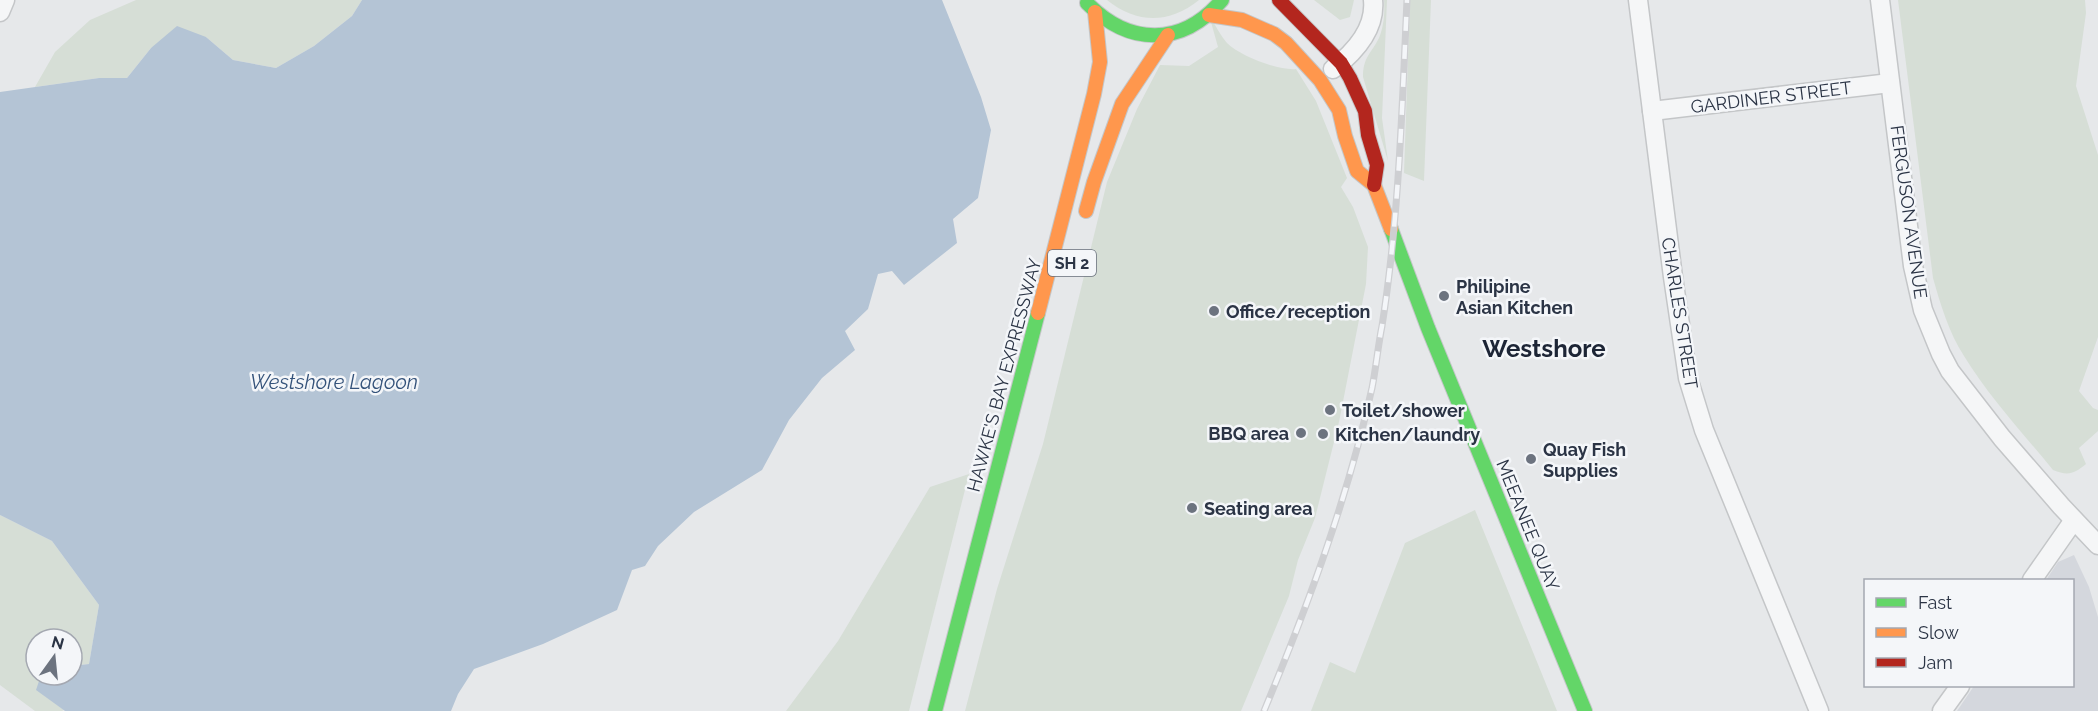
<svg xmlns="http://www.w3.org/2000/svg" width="2098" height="711" font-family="Raleway,sans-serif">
<rect width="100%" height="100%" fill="#e6e8ea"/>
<polygon fill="#d4d7dd" points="2074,555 2089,587 2098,617 2098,711 1957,711 1974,686 2072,686 2072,580 2046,580 2058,562"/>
<g fill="#d6ded6">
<polygon points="136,0 362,0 352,16 314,46 276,68 233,60 206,37 151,48 127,78 99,78 35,87 55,52 90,20"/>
<path d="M1107,0H1199C1169,24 1137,24 1107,0Z"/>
<polygon points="1314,0 1354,0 1350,17 1340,20"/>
<path d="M1384,0H1387L1382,118L1388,161L1363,77C1363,57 1371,54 1379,38C1384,26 1385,12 1384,0Z"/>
<polygon points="1410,0 1431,0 1424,181 1404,173"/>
<path d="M1898,0H2085L2086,13L2076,86L2098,155V337L2079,391L2093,408L2098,410V431L2079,448L2086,464C2074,474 2068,476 2053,470C2023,433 1989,397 1964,356C1949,333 1940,303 1933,278Z"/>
<path d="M1209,15C1215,24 1220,35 1227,43C1240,56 1279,71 1296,69L1316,101L1347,178L1341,187L1353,207L1368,247L1366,284L1339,422L1315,518L1298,560L1289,596L1241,711H965L997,589L1043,444L1107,182L1137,109L1160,65L1189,66L1218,47Z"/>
<polygon points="969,474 909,711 786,711 838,641 930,487"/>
<polygon points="1475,510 1557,711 1311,711 1330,662 1355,673 1405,543"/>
<polygon points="0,515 52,541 99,605 89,664 72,666 72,639 36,639 36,675 41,675 37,690 64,710 62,711 35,711 0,685"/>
</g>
<polygon fill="#b4c4d5" points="362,0 942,0 981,97 991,130 978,198 953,219 957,243 904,285 892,271 878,274 868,309 845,331 855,350 822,378 789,420 762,470 694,512 658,546 645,566 632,570 617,610 543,644 474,669 458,694 451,711 65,711 36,690 41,675 72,675 72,666 89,664 99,605 52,541 0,515 0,92 99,78 127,78 151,48 177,26 206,37 233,60 276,68 314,46 352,16"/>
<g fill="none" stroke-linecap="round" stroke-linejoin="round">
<g stroke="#c4c6c8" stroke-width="21">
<g id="street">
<polyline points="1638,0 1673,277 1688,378 1704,430 1819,711"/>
<polyline points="1880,0 1913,266 1923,310 1941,354 1950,371 2002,438 2061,506 2098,545"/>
<polyline points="0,12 5,0"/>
<path d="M1333,69C1355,52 1376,29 1373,0"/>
<polyline points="1652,111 1890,83"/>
<polyline points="2032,580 2074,520"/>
<polyline points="1942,711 1960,686"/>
</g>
</g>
<g stroke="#c4c6c8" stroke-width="16">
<g id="fast">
<path d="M1087,3C1129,46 1182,47 1222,0"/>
<polyline points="1391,229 1428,328 1585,711"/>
<polyline points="935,711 1038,313"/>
</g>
</g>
<g stroke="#c4c6c8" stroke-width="16">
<g id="slow">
<polyline points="1209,15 1242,20 1274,34 1286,43 1320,80 1339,110 1345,136 1357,171 1374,185 1391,229"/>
<polyline points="1086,211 1094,182 1122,104 1168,35"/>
<polyline points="1038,313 1094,94 1100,62 1095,12"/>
</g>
</g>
<g stroke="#c4c6c8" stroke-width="16">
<polyline id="jam" points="1279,0 1341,63 1350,78 1365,111 1368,135 1377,165 1374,185"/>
</g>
<use href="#street" stroke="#f5f6f7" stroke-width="18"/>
<use href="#fast" stroke="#63d668" stroke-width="14"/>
<use href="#slow" stroke="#ff974d" stroke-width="14"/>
<use href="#jam" stroke="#b3261e" stroke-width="14"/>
<g stroke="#cecfd2" stroke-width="7">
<path id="rail" d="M1264,711C1308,605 1347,501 1372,388C1376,368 1378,346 1382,326C1399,218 1402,109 1407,0"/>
</g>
<use href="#rail" stroke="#f4f6f9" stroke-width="4.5" stroke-dasharray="14" stroke-linecap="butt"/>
</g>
<g fill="#6c737f" stroke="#f4f6f9" stroke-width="2">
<circle cx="1444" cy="296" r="6"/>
<circle cx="1214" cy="311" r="6"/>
<circle cx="1330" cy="410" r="6"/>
<circle cx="1301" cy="433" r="6"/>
<circle cx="1323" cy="434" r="6"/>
<circle cx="1531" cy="459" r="6"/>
<circle cx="1192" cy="508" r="6"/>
</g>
<g text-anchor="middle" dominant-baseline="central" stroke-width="5" stroke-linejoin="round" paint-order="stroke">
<rect fill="#f4f6f9" stroke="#676e7b" stroke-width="1.5" x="1048" y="250" width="48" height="26" rx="4.5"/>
<g font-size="16" font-weight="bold" fill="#2b3445">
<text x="1072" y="263">SH 2</text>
</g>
<g font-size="18" fill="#2b3445" stroke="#f4f6f9">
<text transform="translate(1771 97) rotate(-7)">GARDINER STREET</text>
<text transform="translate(1909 212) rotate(82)">FERGUSON AVENUE</text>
<text transform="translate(1680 313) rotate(81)">CHARLES STREET</text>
<text transform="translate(1004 375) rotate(-75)">HAWKE'S BAY EXPRESSWAY</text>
<text transform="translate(1528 525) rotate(68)">MEEANEE QUAY</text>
</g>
<g font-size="18" font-weight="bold" fill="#2b3445" stroke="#f4f6f9" text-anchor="start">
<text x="1456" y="286">Philipine<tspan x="1456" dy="21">Asian Kitchen</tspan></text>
<text x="1226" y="311">Office/reception</text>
<text x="1342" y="410">Toilet/shower</text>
<text x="1289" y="433" text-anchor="end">BBQ area</text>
<text x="1335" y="434">Kitchen/laundry</text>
<text x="1543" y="449">Quay Fish<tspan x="1543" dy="21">Supplies</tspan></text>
<text x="1204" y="508">Seating area</text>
</g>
<g font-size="20" font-style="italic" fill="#34527a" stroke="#f4f6f9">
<text x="334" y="382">Westshore Lagoon</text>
</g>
<g font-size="24" font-weight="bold" fill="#1d2536" stroke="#f4f6f9">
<text x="1544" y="348">Westshore</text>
</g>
</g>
<rect x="1864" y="579" width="210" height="108" fill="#f4f6f9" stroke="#a4a8b1" stroke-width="1.5"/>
<rect x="1876" y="598" width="30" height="9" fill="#63d668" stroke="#a4a8b1" stroke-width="1.5"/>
<text x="1918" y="609" font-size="18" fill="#2b3445">Fast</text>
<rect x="1876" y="628" width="30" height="9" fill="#ff974d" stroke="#a4a8b1" stroke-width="1.5"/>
<text x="1918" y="639" font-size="18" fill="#2b3445">Slow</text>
<rect x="1876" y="658" width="30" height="9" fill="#b3261e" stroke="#a4a8b1" stroke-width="1.5"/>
<text x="1918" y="669" font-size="18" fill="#2b3445">Jam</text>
<g transform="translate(54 657) rotate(15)"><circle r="28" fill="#f4f6f9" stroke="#a4a8b1" stroke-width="1.5"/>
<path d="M0-4.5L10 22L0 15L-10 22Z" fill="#6c737f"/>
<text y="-9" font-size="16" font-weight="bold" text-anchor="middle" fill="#2b3445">N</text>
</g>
</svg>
